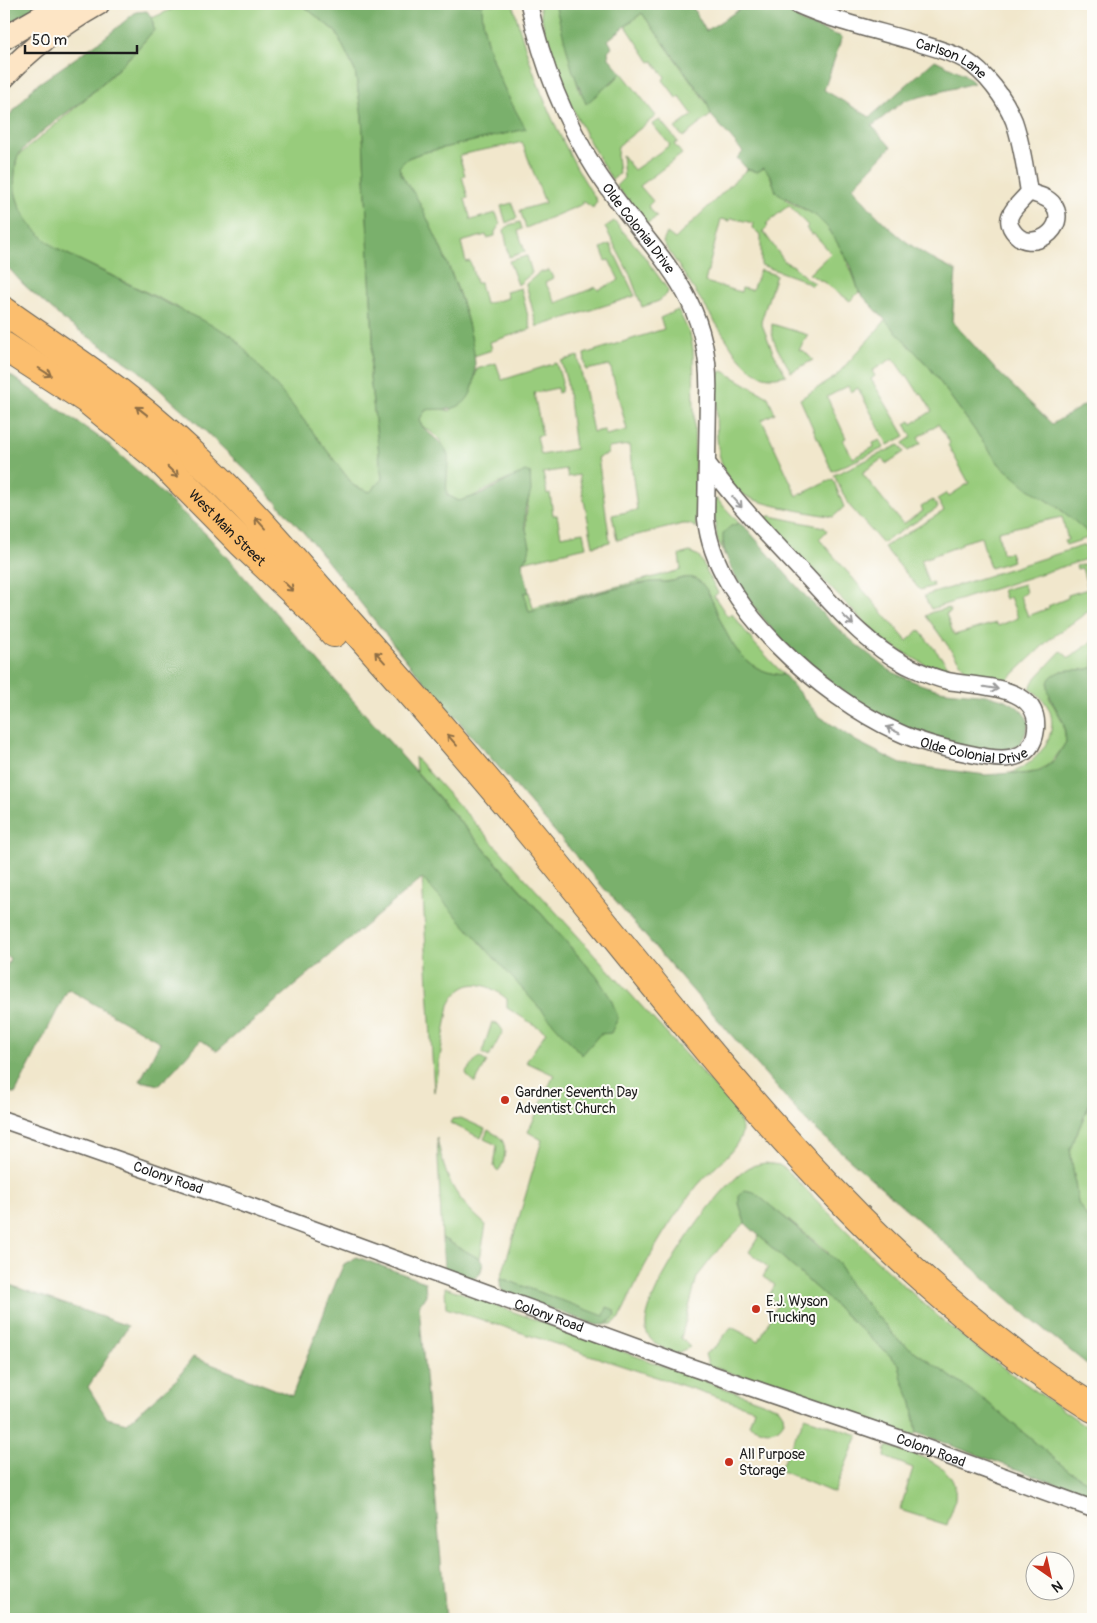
<svg xmlns="http://www.w3.org/2000/svg" width="1097" height="1623" font-family="Pangolin,sans-serif">
<rect width="100%" height="100%" fill="#fdfcf7"/>
<filter id="ink" filterUnits="userSpaceOnUse"><feTurbulence type="fractalNoise" baseFrequency=".02" numOctaves="2"/><feDisplacementMap in="SourceGraphic" scale="10" xChannelSelector="R" yChannelSelector="G"/><feConvolveMatrix kernelMatrix="1 2 1 2 8 2 1 2 1" color-interpolation-filters="sRGB"/></filter>
<filter id="wash" filterUnits="userSpaceOnUse"><feTurbulence type="fractalNoise" baseFrequency=".0096" numOctaves="4" result="noise"/><feDisplacementMap in="SourceGraphic" scale="20" xChannelSelector="R" yChannelSelector="G"/><feGaussianBlur stdDeviation="1.12" result="paint"/><feColorMatrix in="noise" values="0 0 0 0 0 0 0 0 0 0 0 0 0 0 0 0 0 1.4 0 .05"/><feComposite in="paint" operator="in"/></filter>
<g filter="url(#wash)">
<rect width="100%" height="100%" fill="#f1e7cc"/>
<g fill="#98cc7c" stroke="#5a744c">
<path d="M208,4H301L336,32L355,71L362,116L373,337L370,377L382,479L370,492L354,486L289,401L177,307L57,249L38,235L21,211L13,186L17,157C63,117 116,77 154,30L152,18L177,7Z"/>
<path d="M482,4H513C531,75 557,139 597,201L593,208L583,201V204L526,228L520,210L545,203L522,142C500,148 480,149 459,156L465,175L462,176L468,198L465,199L471,220L496,213L500,224L495,232V236L487,238L486,235L461,242L466,262L470,261L476,283H480L485,304L508,298L506,292L521,288L531,329L490,342L492,350L474,356C468,303 444,254 421,207C415,193 403,182 399,167L408,158L421,153L525,129C504,91 482,48 482,4Z"/>
<path d="M539,4H555L580,93L612,83L622,73L656,116L618,146L617,155L619,174L612,180C578,125 550,68 539,4Z"/>
<polygon points="642,13 711,109 711,115 683,137 675,128 693,115 679,96 677,98 663,80 665,77 653,61 650,62 626,26"/>
<polygon points="660,120 678,142 674,144 682,154 640,186 653,201 648,206 657,217 647,223 616,186 624,178 622,155 634,170 670,145 652,124"/>
<path d="M764,168C773,175 771,187 782,196C791,205 805,209 815,215C833,227 853,271 859,292L850,301L825,283L809,274L831,253L814,234L812,235L806,228L808,226L789,205L766,224L768,226L763,231L785,262L794,266L808,280L815,283L812,286L800,279L761,265V235L752,228L753,223L731,218L730,221L721,219L705,282L741,292L742,288L752,290L760,270L776,275L761,322L773,352L786,375C762,382 751,371 736,354L663,242L667,233L675,239L747,169L757,172Z"/>
<polygon points="512,203 517,218 506,223 501,206"/>
<polygon points="614,221 641,252 668,290 667,294 659,301 642,307 630,275 605,227"/>
<polygon points="520,222 522,229 518,231 525,252 509,257 504,230 509,225"/>
<polygon points="610,244 635,296 537,327 526,284 539,273 549,270 553,278 545,282 556,303 596,287 598,290 619,280 609,260 606,261 601,248"/>
<polygon points="527,256 532,273 518,285 509,261"/>
<path d="M678,310L690,334L693,349L696,528L690,524H683L617,540L612,515L637,510L629,445L608,448V454L598,457L610,542L593,546L579,475L568,477L566,469L543,473L547,494L550,493L553,515H557L561,536L583,532L586,547L522,562L530,546C520,516 532,502 530,473C521,470 478,495 465,500L459,501L447,495C445,475 452,454 438,438C432,431 422,429 419,420L426,410L438,408L450,411L471,392L477,369L496,363L502,380L556,363L562,381L561,392L558,393L557,388L534,393L542,435L537,436L541,455L575,449L567,383L561,361L578,356L593,432L604,430L606,435L627,430L610,365L586,370L584,354L664,329L660,318Z"/>
<polygon points="886,320 930,368 999,464 1082,526 1093,537 1093,547 1088,538 1066,545 1064,541 1068,540 1062,517 998,531 1002,553 1010,552 1013,561 990,568 981,537 961,543 962,545 921,560 928,583 932,582 934,586 920,590 884,547 944,511 937,499 947,493 949,496 969,483 948,445 950,443 938,424 918,437 921,443 908,451 903,443 912,437 905,424 910,421 912,424 932,411 921,393 919,394 907,375 905,376 893,358 872,371 875,376 871,379 905,436 888,445 858,388 851,392 848,386 827,397 846,438 843,440 853,458 874,447 873,443 880,440 884,448 832,471 800,399 835,377"/>
<path d="M772,324L808,335L799,350L804,351L813,360L791,372C783,356 770,343 772,324Z"/>
<path d="M723,371L768,397L775,413L762,420L797,496L833,479L844,507L833,517C809,512 771,507 750,498C709,481 716,416 718,380L720,372Z"/>
<polygon points="899,445 904,452 886,464 882,459 862,473 903,524 923,511 921,507 933,500 938,508 882,543 848,504 834,475"/>
<polygon points="717,499 739,523 731,526 722,544 725,556 717,539 713,501"/>
<polygon points="771,516 824,527 827,531 819,539 907,641 919,630 950,668 947,673 942,674 883,641 765,521 765,517"/>
<polygon points="1085,545 1093,557 931,609 924,596"/>
<path d="M690,552L699,556L718,593L714,596L728,617L732,614L755,644L784,675C716,671 722,586 693,578C685,576 679,580 671,581C662,583 653,581 644,583C605,589 567,602 529,612L524,593L529,592L533,608L681,570L679,555Z"/>
<polygon points="1093,563 1093,608 1050,639 1007,680 1001,682 968,673 926,616 932,612 949,608 951,612 946,614 954,635 996,623 998,626 1018,618 1010,597 1005,599 1002,590 1024,584 1026,593 1020,596 1028,616 1049,608 1048,606 1068,598 1068,595 1088,589 1082,568 1077,569 1076,566"/>
<path d="M1093,641V667L1089,669L1061,671L1049,697L1063,723L1066,742C1051,766 1040,776 1011,773C1048,759 1071,714 1030,689L1033,681L1061,651L1069,658Z"/>
<path d="M415,757L735,1109C739,1118 745,1128 740,1138C730,1158 711,1169 697,1186C665,1226 640,1271 620,1318L612,1324L604,1325L611,1321L501,1278L542,1140L528,1132L554,1075L526,1062L546,1032L507,1008V999C484,980 463,977 449,1005L434,1092L422,878L457,910L581,1054L600,1034L597,977L416,771Z"/>
<polygon points="492,1022 499,1025 503,1031 489,1057 482,1053"/>
<polygon points="479,1057 487,1062 475,1083 467,1076 466,1072"/>
<polygon points="1093,1096 1093,1227 1078,1203 1070,1149"/>
<polygon points="461,1118 485,1129 481,1138 450,1123 452,1119"/>
<path d="M488,1130C492,1133 499,1135 502,1140C507,1148 505,1164 498,1171L494,1167L497,1145L484,1139Z"/>
<path d="M437,1138C446,1180 453,1196 486,1225L480,1259L442,1238Z"/>
<path d="M765,1163L779,1165L787,1170C836,1221 886,1271 940,1318C988,1359 1042,1395 1093,1431V1485L1069,1471L987,1402L897,1339L850,1285L827,1251L753,1192L739,1203L745,1223L718,1250L697,1277L681,1338L690,1347L675,1354C664,1349 646,1342 646,1327C643,1292 719,1184 750,1167C754,1165 760,1164 765,1163Z"/>
<polygon points="759,1236 899,1364 902,1379 912,1403 917,1433 914,1436 708,1365 705,1354 717,1345 731,1327 759,1341 778,1303 768,1297 775,1285 763,1277 768,1267 749,1252"/>
<path d="M445,1287L779,1408L783,1414L784,1421C776,1436 762,1431 749,1425L754,1409L446,1308Z"/>
<polygon points="805,1417 858,1435 834,1493 779,1470"/>
<path d="M888,1446C914,1455 960,1463 955,1499C954,1508 949,1517 947,1525L900,1510L913,1468L885,1457L886,1448Z"/>
</g>
<g fill="#7ab06c" stroke="#4b6644">
<polygon points="4,4 41,4 4,26"/>
<path d="M301,4H482C482,48 504,91 526,129L421,153L408,158L399,167C402,180 412,188 418,200C436,235 503,374 462,404C451,412 439,408 426,410L419,420C423,434 444,439 448,456C449,464 445,483 447,495L459,501L482,494L525,471L530,473L531,491L525,510V525L530,546L528,556L522,562L529,592L524,593L529,612C567,604 605,589 644,583C651,581 659,582 667,582C676,581 684,576 693,578C722,586 716,671 784,675L819,716L856,741L901,764L986,775L1011,773L1026,774L1040,771L1055,760L1066,742C1065,736 1065,728 1063,722C1057,707 1032,678 1063,671C1073,668 1085,672 1093,667V1096L1070,1149L1078,1203L1093,1227V1369L1032,1320L806,1121L410,665L312,542L256,480L200,426L138,370L65,321L23,284L4,263V122L35,86L103,39L136,12L147,11L152,18L154,30C133,55 103,84 77,105C64,115 23,144 17,158C15,162 16,169 15,173C11,206 32,230 57,249L232,335L289,401L354,486L370,492L382,479L370,377L373,337L362,116L355,71L336,32Z"/>
<path d="M555,4H691L706,31L748,4H777L804,23L842,37L824,90L870,117L935,60L964,74L974,83L904,101L872,126L891,147L853,187C879,223 915,253 956,271L952,321L995,369L1052,424L1093,400V537L1058,507L1029,489L999,464L930,368L859,292L851,266L829,229L816,216L776,192L771,176L764,168L757,172L747,169L737,158L743,152L711,115L707,102L642,13L608,40L612,47L608,51L609,58L622,73L586,104L572,69Z"/>
<polygon points="4,371 106,442 207,535 597,977 611,999 618,1018 611,1033 600,1034 582,1055 422,878 217,1051 201,1040 160,1085 140,1081 160,1042 68,989 15,1094 4,1090 4,975 10,958 4,955"/>
<path d="M739,523L747,529C787,575 825,623 875,659C882,664 889,671 897,674C909,680 924,686 936,689C968,697 1012,687 1029,722C1027,729 1024,740 1018,745C998,763 908,734 886,723C876,717 865,708 856,700C838,688 820,675 804,662C776,639 719,570 723,533L731,526Z"/>
<polygon points="745,1190 754,1192 838,1262 850,1285 897,1339 987,1402 1069,1471 1093,1485 1093,1497 917,1433 912,1403 902,1379 899,1364 745,1223 739,1203 739,1195"/>
<polygon points="442,1238 480,1259 483,1264 480,1274 473,1279 444,1269"/>
<polygon points="357,1257 425,1282 426,1295 419,1306 446,1619 4,1619 4,1283 128,1326 88,1387 107,1418 127,1423 177,1379 193,1357 292,1396 336,1282 344,1264"/>
<polygon points="501,1278 604,1316 607,1307 615,1310 616,1316 604,1325 596,1325 502,1291 500,1285"/>
</g>
</g>
<g filter="url(#ink)">
<g fill="none" stroke-linecap="round" stroke-linejoin="round">
<g stroke="#67635a" stroke-width="19">
<g id="street">
<path id="s1" d="M529,4C542,64 564,120 597,172C649,252 713,291 708,397L706,519C714,605 823,698 898,732C921,743 946,749 971,754C996,760 1032,766 1036,729C1040,684 977,687 948,681C933,678 919,671 906,665C866,644 838,610 808,578C773,541 738,505 707,463"/>
<path id="s2" d="M796,4C833,21 875,30 915,42C931,47 949,51 965,60C986,73 1005,98 1014,121C1022,144 1025,168 1029,192C1023,200 1013,207 1010,216C1008,221 1010,227 1013,231C1030,256 1071,228 1053,204C1048,197 1037,195 1029,192"/>
<path id="s3" d="M4,1120L233,1200L679,1363L904,1440L1093,1509"/>
</g>
</g>
<g stroke="#67635a" stroke-width="25">
<g id="secondary">
<polyline points="4,38 63,4"/>
<path d="M4,77C31,47 63,24 98,4"/>
</g>
</g>
<g stroke="#67635a" stroke-width="30">
<g id="highway">
<path d="M4,311C33,332 64,352 93,373C131,400 168,431 202,463C249,507 291,557 334,606C402,682 469,758 533,836C702,1041 864,1266 1093,1408"/>
<path id="s4" d="M4,346L86,399L157,457L241,542L315,612L334,633"/>
</g>
</g>
<use href="#street" stroke="#fff" stroke-width="16"/>
<use href="#secondary" stroke="#fde5c5" stroke-width="22"/>
<use href="#highway" stroke="#fbbe6e" stroke-width="28"/>
</g>
<defs><path id="oneway-shaft" d="M-6 0H5M1.5-3L5.5 0L1.5 3" fill="none" stroke-width="1.6" stroke-linecap="round" stroke-linejoin="round" transform="scale(1.25)"/></defs>
<g stroke="#8c6d45">
<use href="#oneway-shaft" transform="translate(45 372) rotate(32)"/>
<use href="#oneway-shaft" transform="translate(142 411) rotate(-142)"/>
<use href="#oneway-shaft" transform="translate(173 472) rotate(44)"/>
<use href="#oneway-shaft" transform="translate(260 523) rotate(-132)"/>
<use href="#oneway-shaft" transform="translate(288 586) rotate(44)"/>
<use href="#oneway-shaft" transform="translate(380 657) rotate(-132)"/>
<use href="#oneway-shaft" transform="translate(452 740) rotate(-131)"/>
</g>
<g stroke="#999">
<use href="#oneway-shaft" transform="translate(737 502) rotate(49)"/>
<use href="#oneway-shaft" transform="translate(848 620) rotate(44)"/>
<use href="#oneway-shaft" transform="translate(991 688) rotate(10)"/>
<use href="#oneway-shaft" transform="translate(893 730) rotate(-154)"/>
</g>
</g>
<g fill="#c8321e" stroke="#fdfcf7" stroke-width="2">
<circle cx="505" cy="1100" r="5"/>
<circle cx="756" cy="1309" r="5"/>
<circle cx="729" cy="1462" r="5"/>
</g>
<g text-anchor="middle" dominant-baseline="central" stroke-width="4" stroke-linejoin="round" paint-order="stroke">
<g font-size="14" fill="#1c1c1c" stroke="#fdfcf7">
<text stroke="none"><textPath href="#s2" startOffset="165">Carlson Lane</textPath></text>
<text stroke="none"><textPath href="#s1" startOffset="252">Olde Colonial Drive</textPath></text>
<text stroke="none"><textPath href="#s4" startOffset="289">West Main Street</textPath></text>
<text stroke="none"><textPath href="#s1" startOffset="938">Olde Colonial Drive</textPath></text>
<text stroke="none"><textPath href="#s3" startOffset="174">Colony Road</textPath></text>
<text stroke="none"><textPath href="#s3" startOffset="579">Colony Road</textPath></text>
<text stroke="none"><textPath href="#s3" startOffset="984">Colony Road</textPath></text>
</g>
<g font-size="14" fill="#1c1c1c" stroke="#fdfcf7" text-anchor="start">
<text x="515" y="1092">Gardner Seventh Day<tspan x="515" dy="16">Adventist Church</tspan></text>
<text x="766" y="1301">E.J. Wyson<tspan x="766" dy="16">Trucking</tspan></text>
<text x="739" y="1454">All Purpose<tspan x="739" dy="16">Storage</tspan></text>
</g>
</g>
<rect width="1097" height="1623" fill="none" stroke="#fdfcf7" stroke-width="20"/>
<g transform="translate(1050 1576) rotate(146)"><circle r="24" fill="#fdfcf7" stroke="#a3a29f"/>
<path d="M0-4L9 19L0 12L-9 19Z" fill="#c8321e"/>
<text y="-8" font-size="14" font-weight="bold" text-anchor="middle" fill="#1c1c1c">N</text>
</g>
<path d="M25 45v8h112v-8" fill="none" stroke="#1c1c1c" stroke-width="2.5"/>
<text x="32" y="45" font-size="15" fill="#1c1c1c" stroke="#fdfcf7" stroke-width="4" paint-order="stroke">50 m</text>
</svg>
